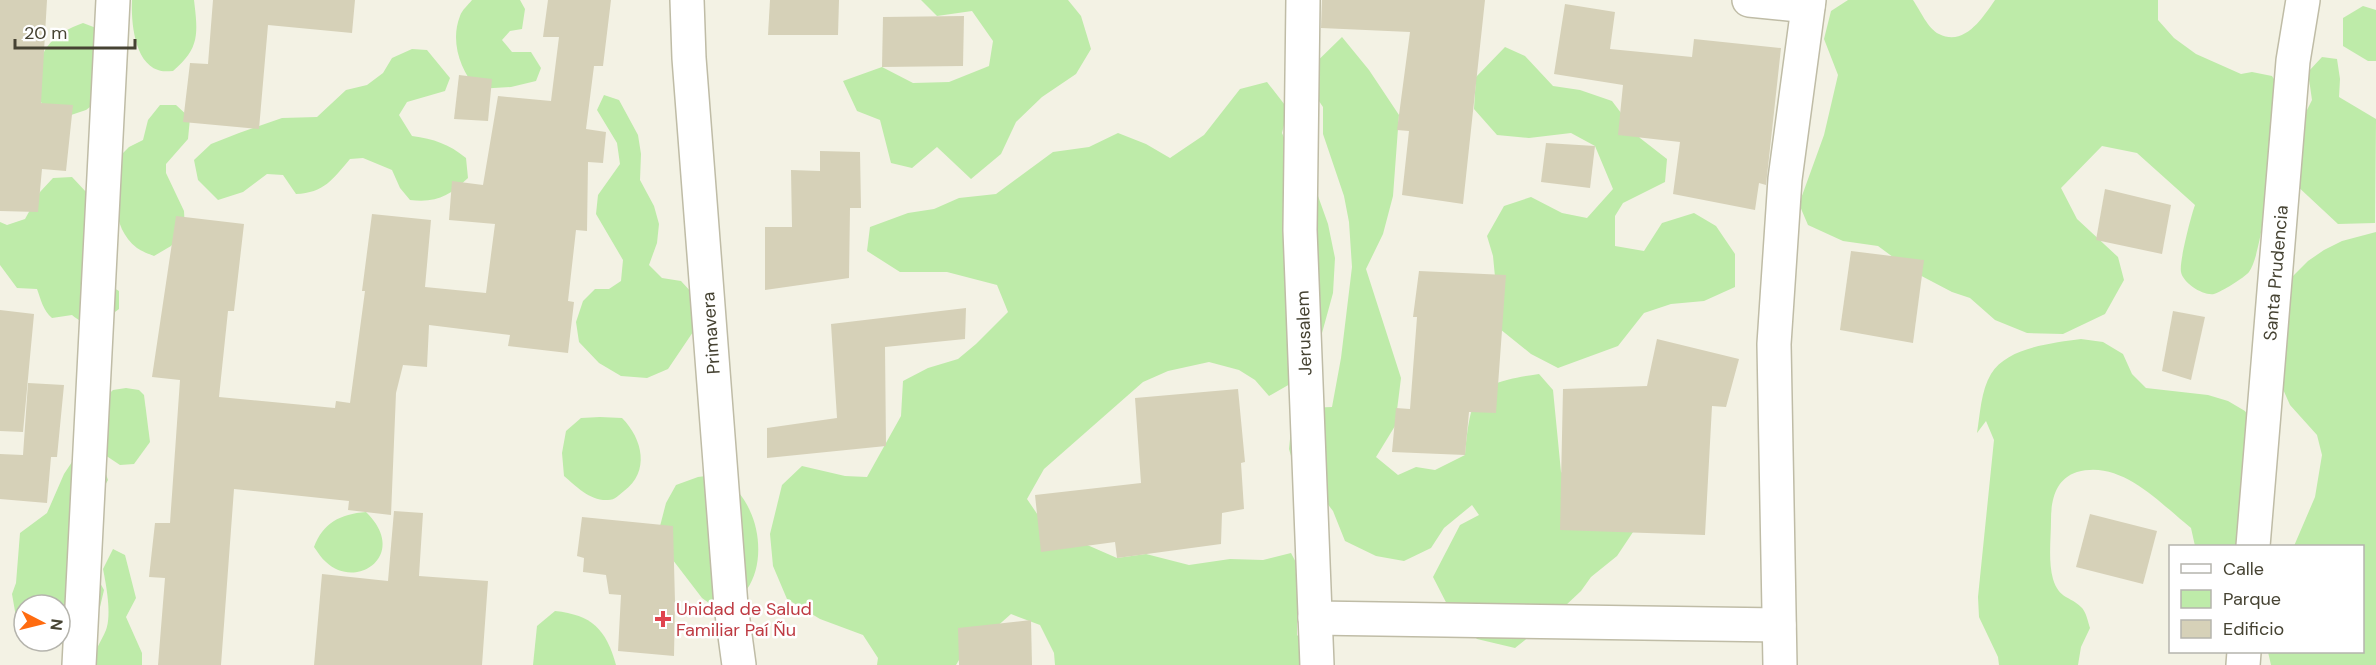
<svg xmlns="http://www.w3.org/2000/svg" width="2376" height="665" font-family="'DM Sans',sans-serif">
<rect width="100%" height="100%" fill="#f3f2e4"/>
<g fill="#beeba9">
<path d="M132,0H194C198,34 200,48 173,71C168,71 162,72 158,70C134,62 131,21 132,0Z"/>
<path d="M472,0H520L525,9L522,29L510,31L502,40L512,52H531L541,68L536,81L511,87L477,89C460,70 450,41 460,16C462,10 468,5 472,0Z"/>
<polygon points="921,0 1068,0 1081,16 1091,49 1076,74 1042,97 1016,122 1001,154 971,179 937,147 912,168 891,163 880,120 857,111 843,81 882,67 913,83 949,82 989,66 993,41 972,11 937,16"/>
<path d="M1848,0H1913C1920,10 1928,29 1939,34C1965,47 1983,17 1995,0H2158V20L2174,38L2196,54L2241,74L2252,72L2272,76L2277,84L2278,95C2274,129 2265,250 2249,272C2244,278 2221,292 2214,294C2203,296 2183,283 2181,272C2179,262 2191,216 2195,205L2137,153L2102,146L2061,188L2077,219L2118,257L2124,280L2105,314L2063,334L2027,333L1995,320L1970,298L1952,292L1912,271L1878,246L1843,241L1808,225L1799,204L1824,135L1838,75L1824,39L1831,11Z"/>
<polygon points="2363,6 2376,10 2376,61 2368,61 2343,46 2343,18"/>
<path d="M83,23L104,31L102,98L86,110L65,117C59,115 48,112 44,107C38,99 38,89 38,80C38,48 55,33 83,23Z"/>
<path d="M1342,37L1369,70L1399,115L1393,196L1383,234L1366,269L1401,378L1395,426L1376,457L1398,475L1416,467L1435,470L1465,455C1471,392 1475,383 1539,374L1553,390L1561,472L1633,532L1617,556L1591,577L1581,591L1549,621L1515,648L1477,639L1451,612L1433,577L1460,525L1479,515L1472,505L1444,528L1431,548L1404,561L1376,556L1345,541L1333,511L1323,498L1296,473L1289,449L1291,429L1307,408L1332,407L1341,358L1352,267L1349,222L1344,196L1323,134V107L1302,76Z"/>
<polygon points="1505,47 1525,56 1553,86 1580,90 1612,101 1640,138 1667,159 1665,182 1623,203 1615,216 1615,246 1644,251 1662,223 1694,213 1716,226 1735,254 1735,287 1704,301 1671,304 1644,313 1618,346 1558,368 1531,354 1500,329 1493,256 1487,236 1504,206 1531,197 1562,213 1587,218 1613,189 1595,146 1571,133 1529,138 1497,135 1474,109 1476,77"/>
<path d="M412,49L427,50L450,78L445,91L407,102L399,115L412,136C434,139 449,144 466,158L468,178C449,196 437,203 410,200L400,188L392,170L363,158L350,159C333,179 324,193 296,194L283,175L267,174L243,192L218,200L198,180L194,160L211,144L239,133L282,118L317,117L346,90L367,85L383,73L392,58Z"/>
<polygon points="2322,57 2337,59 2340,79 2339,97 2376,119 2375,223 2338,224 2294,183 2302,120 2312,100 2308,72"/>
<polygon points="1267,82 1288,109 1282,133 1301,176 1318,196 1328,224 1335,258 1333,293 1316,355 1297,380 1269,396 1255,380 1239,370 1209,362 1168,371 1143,382 1044,469 1027,499 1046,527 1117,558 1146,554 1189,565 1230,559 1263,560 1291,553 1301,572 1297,606 1297,635 1316,654 1320,665 1055,665 1054,653 1040,625 1011,614 959,660 956,665 877,665 878,658 863,635 820,619 787,599 773,566 770,534 782,485 802,466 845,476 867,477 901,416 903,381 928,368 958,359 976,344 1008,312 997,285 947,272 900,272 867,251 870,227 908,213 934,209 959,198 996,194 1053,152 1089,147 1118,133 1146,144 1170,158 1204,135 1240,89"/>
<polygon points="604,95 619,100 638,135 641,154 640,180 654,206 659,224 657,243 649,265 662,278 681,281 692,293 695,329 668,369 647,378 621,376 599,363 579,342 576,322 583,301 595,289 609,289 621,281 623,260 596,214 598,195 620,164 617,143 597,110"/>
<path d="M160,105H176L190,118L188,139L166,164V173L184,211L185,230L171,246L154,256C149,254 141,251 137,248C109,226 116,188 118,158L129,147L143,140L148,120Z"/>
<path d="M72,177L87,193V238L82,255L87,272L119,291V309C101,322 92,332 72,315L52,318C43,310 41,300 37,289L17,288L0,265V222L7,225L25,219L40,192L53,178Z"/>
<polygon points="2376,232 2376,665 2271,665 2268,652 2362,652 2362,546 2294,546 2315,497 2322,455 2317,435 2290,405 2266,351 2281,288 2308,261 2324,250 2342,241"/>
<path d="M2081,339L2103,342L2123,354L2132,374L2146,388L2208,395L2228,401L2245,411L2256,428L2247,546H2195L2191,528C2160,503 2121,459 2077,472C2056,479 2051,499 2051,520C2051,538 2048,561 2053,579C2059,599 2070,596 2081,607C2086,611 2088,622 2090,628L2081,647L2078,665H1999L1998,657L1979,617L1978,597L1994,440L1986,421L1977,433C1980,415 1981,390 1991,374C2007,347 2053,343 2081,339Z"/>
<polygon points="126,388 139,390 144,395 150,442 134,464 120,465 105,455 101,401 113,390"/>
<path d="M600,417L622,418C643,439 650,472 624,491C619,495 615,500 608,500C590,501 577,487 564,476L562,453L566,431L581,418Z"/>
<polygon points="76,456 103,466 108,480 100,494 93,570 104,590 100,607 76,640 53,646 43,641 60,641 60,605 24,605 24,622 16,617 12,594 16,583 20,533 47,513 64,474"/>
<path d="M721,474C732,485 744,496 750,511C761,534 762,568 747,589C743,595 737,601 731,606L716,608L702,598L666,551L659,530L666,503L676,485L698,477Z"/>
<path d="M366,512C410,555 356,591 326,562C321,558 318,552 314,547C323,523 340,514 366,512Z"/>
<path d="M113,549L125,555L136,598L126,617L142,653V665H92C93,652 101,642 106,630C112,615 106,584 103,569Z"/>
<path d="M555,611C592,615 606,629 616,665H533L537,626Z"/>
</g>
<g fill="#d6d1b8">
<polygon points="0,0 47,0 41,103 73,105 66,171 42,169 38,212 0,211"/>
<polygon points="213,0 355,0 352,33 268,25 259,129 183,122 190,63 208,64"/>
<polygon points="548,0 611,0 603,66 594,66 586,129 606,132 603,163 588,162 587,231 576,230 568,301 574,302 568,353 508,346 510,335 429,325 427,367 403,365 396,393 391,515 348,510 349,501 234,489 221,665 158,665 165,578 149,577 155,523 170,523 180,380 152,377 176,216 244,224 234,311 228,311 219,397 335,408 336,401 350,403 365,291 362,291 372,214 431,220 425,287 486,293 495,224 449,220 452,181 483,185 498,96 551,101 559,37 543,37"/>
<polygon points="770,0 839,0 838,35 768,35"/>
<polygon points="1322,0 1485,0 1463,204 1402,195 1409,131 1397,130 1410,32 1321,28"/>
<polygon points="1565,4 1615,12 1610,49 1692,57 1694,39 1781,48 1766,185 1759,183 1755,210 1673,194 1680,142 1618,135 1623,85 1554,74"/>
<polygon points="964,16 963,66 882,67 883,17"/>
<polygon points="459,75 492,79 488,121 454,119"/>
<polygon points="1546,143 1595,146 1590,188 1541,182"/>
<polygon points="820,151 860,152 861,208 850,208 849,278 765,290 765,227 792,227 791,170 820,171"/>
<polygon points="2105,189 2171,205 2162,254 2096,240"/>
<polygon points="1851,251 1924,260 1913,343 1840,330"/>
<polygon points="1419,271 1506,275 1496,413 1469,412 1465,455 1392,452 1396,408 1410,409 1417,317 1413,317"/>
<polygon points="966,308 965,339 885,347 886,446 767,458 767,428 837,418 831,324"/>
<polygon points="0,310 34,314 23,432 0,431"/>
<polygon points="2173,311 2205,317 2191,380 2162,371"/>
<polygon points="1657,339 1739,359 1726,407 1712,406 1705,535 1560,530 1563,389 1647,386"/>
<polygon points="28,383 64,385 57,457 51,457 47,503 0,499 0,454 23,455"/>
<polygon points="1238,389 1245,462 1241,463 1244,509 1222,513 1221,544 1117,558 1115,542 1041,552 1035,495 1141,483 1135,398"/>
<polygon points="394,511 423,513 419,576 488,581 482,665 314,665 322,574 388,581"/>
<polygon points="2090,514 2157,531 2143,584 2076,567"/>
<polygon points="582,517 673,526 675,602 674,656 618,651 621,595 609,594 606,575 583,572 584,558 577,556"/>
<polygon points="1031,620 1032,665 959,665 958,628"/>
</g>
<g fill="none" stroke-linecap="round" stroke-linejoin="round">
<g stroke="#bfbca6" stroke-width="36">
<g id="street">
<polyline points="687,0 689,58 731,606 739,665"/>
<polyline points="1303,0 1300,230 1317,665"/>
<polyline points="1749,0 1808,6"/>
<polyline points="2253,546 2293,61 2303,0"/>
<polyline points="1315,618 1779,625"/>
<polyline points="79,665 113,0"/>
<polyline points="1780,665 1774,344 1785,179 1809,0"/>
<polyline points="2243,665 2244,652"/>
</g>
</g>
<use href="#street" stroke="#fff" stroke-width="33"/>
</g>
<path fill="#e0444e" stroke="#fff" stroke-width="2" d="M660 610h6v6h6v6h-6v6h-6v-6h-6v-6h6z"/>
<g text-anchor="middle" dominant-baseline="central" stroke-width="5" stroke-linejoin="round" paint-order="stroke">
<g font-size="18" fill="#464333" stroke="#fff">
<text transform="translate(2276 273) rotate(-85)">Santa Prudencia</text>
<text transform="translate(711 333) rotate(-94)">Primavera</text>
<text transform="translate(1304 333) rotate(-92)">Jerusalem</text>
</g>
<g font-size="18" fill="#be3a42" stroke="#fff" text-anchor="start">
<text x="676" y="609">Unidad de Salud<tspan x="676" dy="21">Familiar Paí Ñu</tspan></text>
</g>
</g>
<rect x="2169" y="545" width="195" height="108" fill="#ffffff" stroke="#b5b4ad" stroke-width="1.5"/>
<rect x="2181" y="564" width="30" height="9" fill="#ffffff" stroke="#b5b4ad" stroke-width="1.5"/>
<text x="2223" y="575" font-size="18" fill="#464333">Calle</text>
<rect x="2181" y="590" width="30" height="18" fill="#beeba9" stroke="#b5b4ad" stroke-width="1.5"/>
<text x="2223" y="605" font-size="18" fill="#464333">Parque</text>
<rect x="2181" y="620" width="30" height="18" fill="#d6d1b8" stroke="#b5b4ad" stroke-width="1.5"/>
<text x="2223" y="635" font-size="18" fill="#464333">Edificio</text>
<g transform="translate(42 623) rotate(97)"><circle r="28" fill="#ffffff" stroke="#b5b4ad" stroke-width="1.5"/>
<path d="M0-4.5L10 22L0 15L-10 22Z" fill="#ff6b0f"/>
<text y="-9" font-size="16" font-weight="bold" text-anchor="middle" fill="#464333">N</text>
</g>
<path d="M15 39v9h120v-9" fill="none" stroke="#464333" stroke-width="3"/>
<text x="24" y="39" font-size="18" fill="#464333" stroke="#ffffff" stroke-width="4.5" paint-order="stroke">20 m</text>
</svg>
